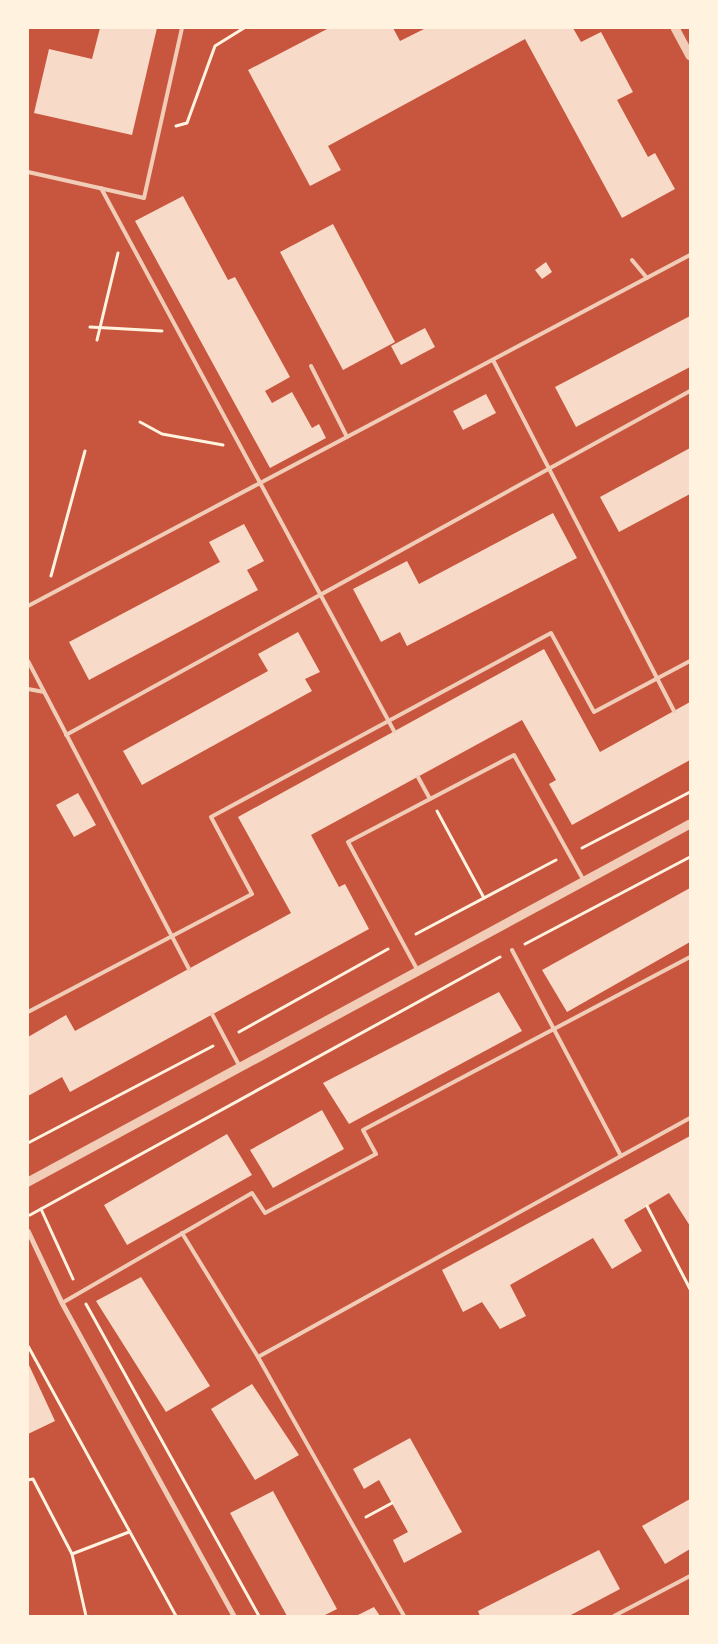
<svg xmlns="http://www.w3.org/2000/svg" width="718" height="1644" font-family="'Noto Sans',sans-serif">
<rect width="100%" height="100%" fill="#c8553d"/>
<g fill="#f7dbc8">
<polygon points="100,28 157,28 132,135 34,113 49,49 92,59"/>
<polygon points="329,28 393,28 400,41 426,28 573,28 581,42 601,32 633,92 617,100 648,157 655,153 675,189 622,218 525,39 328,146 341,170 310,186 248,70"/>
<polygon points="183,196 228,280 235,277 290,377 265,391 272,403 292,392 312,428 319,424 326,438 270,468 135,221"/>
<polygon points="333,224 395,342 343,370 280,252"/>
<polygon points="546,262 552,272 542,279 535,270"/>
<polygon points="690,316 690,367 576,427 555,387"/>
<polygon points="425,328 435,347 401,365 391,346"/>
<polygon points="486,394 496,413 463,430 453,411"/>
<polygon points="690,448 690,494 619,532 600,497"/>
<polygon points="553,513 577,558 407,646 400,632 381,642 353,589 407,561 419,584"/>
<polygon points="244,524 264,561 247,570 258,590 89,680 69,642 220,562 209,542"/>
<polygon points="298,632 320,672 305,679 312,691 142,785 123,751 268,671 258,654"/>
<polygon points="544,649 600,752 690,702 690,760 572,825 549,784 556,780 522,720 311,835 339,887 345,884 369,929 70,1092 62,1077 28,1096 28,1037 66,1015 75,1031 291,913 238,817"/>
<polygon points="78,793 96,825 74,837 56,805"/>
<polygon points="690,888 690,942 567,1012 542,970"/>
<polygon points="499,992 522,1031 349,1124 323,1083"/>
<polygon points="322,1110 344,1149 273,1188 250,1150"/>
<polygon points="227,1134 252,1175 127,1245 104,1205"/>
<polygon points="690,1136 690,1226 669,1193 624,1220 642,1251 612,1269 593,1238 510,1285 526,1316 500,1329 482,1302 463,1312 442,1270"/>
<polygon points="141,1277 210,1386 166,1412 96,1301"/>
<polygon points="28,1363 55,1421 28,1434"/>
<polygon points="252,1384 299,1455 255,1480 211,1409"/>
<polygon points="410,1438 462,1532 404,1563 393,1540 408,1532 379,1480 364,1489 353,1469"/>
<polygon points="273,1491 337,1609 323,1616 287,1616 230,1513"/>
<polygon points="690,1499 690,1549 665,1564 642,1526"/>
<polygon points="599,1550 620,1589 569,1616 480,1616 478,1611"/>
<polygon points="374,1607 380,1616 356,1616"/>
</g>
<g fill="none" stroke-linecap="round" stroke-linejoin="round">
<g stroke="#fff3e0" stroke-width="3">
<polyline points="176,126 187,123 215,46 244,28"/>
<polyline points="90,327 162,331"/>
<polyline points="97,340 118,253"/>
<polyline points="140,422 162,434 223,445"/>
<polyline points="51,576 85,451"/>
<polyline points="437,811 484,898"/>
<polyline points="582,848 690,792"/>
<polyline points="416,934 556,860"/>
<polyline points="525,944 690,857"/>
<polyline points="239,1032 388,949"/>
<polyline points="28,1143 213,1046"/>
<polyline points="647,1206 690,1289"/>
<polyline points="41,1209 73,1279"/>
<polyline points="30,1215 500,957"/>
<polyline points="86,1304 259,1616"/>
<polyline points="28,1346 176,1616"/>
<polyline points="28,1480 33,1479 72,1554 86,1616"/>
<polyline points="366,1517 392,1503"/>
<polyline points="72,1554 129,1532"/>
</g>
<g stroke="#f1ccb7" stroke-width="4">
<polyline points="28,172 144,198 182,28"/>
<polyline points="101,188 394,731"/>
<polyline points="632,260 647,278"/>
<polyline points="493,360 674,711"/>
<polyline points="311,366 347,437"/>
<polyline points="28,606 690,255"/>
<polyline points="28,661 189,969"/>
<polyline points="28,689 44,692"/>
<polyline points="66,735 690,391"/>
<polyline points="418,777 430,799"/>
<polyline points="418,971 348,842 514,755 584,881"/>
<polyline points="28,1012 252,894 211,817 551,633 594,712 690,661"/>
<polyline points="212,1014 240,1067"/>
<polyline points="621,1156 690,1118"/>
<polyline points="182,1233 258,1357 621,1156 512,950"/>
<polyline points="62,1303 252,1193 265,1213 376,1154 363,1130 690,957"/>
<polyline points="258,1357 404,1616"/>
<polyline points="614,1616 690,1576"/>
</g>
<polyline stroke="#f1ccb7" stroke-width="5" points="28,1231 62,1303 234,1616"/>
<g stroke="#f1ccb7" stroke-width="9">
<polyline points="675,28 690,56"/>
<polyline points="28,1182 690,824"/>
</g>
</g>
<rect width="718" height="1644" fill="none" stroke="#fff3e0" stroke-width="58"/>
</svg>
